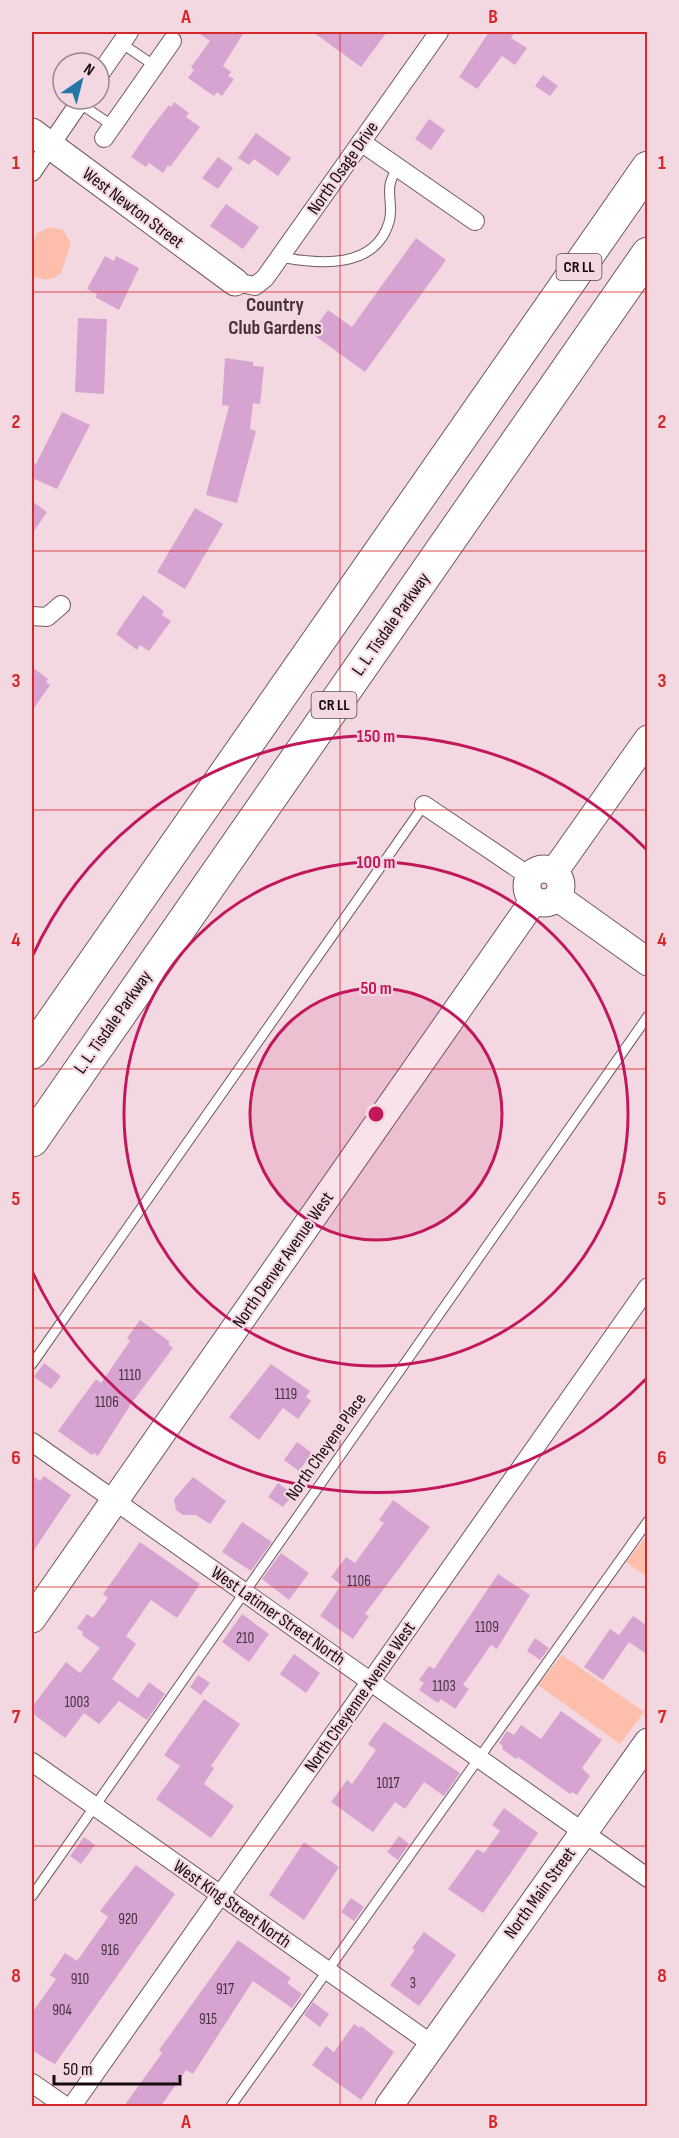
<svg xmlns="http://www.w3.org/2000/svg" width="679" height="2138" font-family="'Sofia Sans Condensed',sans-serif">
<rect width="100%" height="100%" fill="#f3d8e2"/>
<g fill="#fdbfab">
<path d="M50,227L63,230L71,243L61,273C51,281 42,282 32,274V247L37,233Z"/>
<polygon points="645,1538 647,1540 647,1577 626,1562"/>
<polygon points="562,1655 644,1712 620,1744 538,1685"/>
</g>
<g fill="#d7a4d1">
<polygon points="197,32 244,32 223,66 231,72 228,76 234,79 222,96 217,92 214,96 188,78 194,70 191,67 210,41"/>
<polygon points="313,32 387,32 361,67"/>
<polygon points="489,32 515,32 511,38 527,48 515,65 502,56 477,89 459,77"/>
<polygon points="543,75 558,86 550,96 535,86"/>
<polygon points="174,102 189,113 186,117 200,127 170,167 168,165 163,173 149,163 146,167 131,157 151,128 169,105 171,107"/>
<polygon points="429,119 445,130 431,150 415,139"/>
<polygon points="256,133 291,158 278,176 254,159 249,165 238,158"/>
<polygon points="218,157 233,168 218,189 202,178"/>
<polygon points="226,204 259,227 243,249 210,226"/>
<polygon points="416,238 446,260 365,372 311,333 328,310 352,327"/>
<polygon points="105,256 114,261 116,256 139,268 119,310 95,297 97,294 87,289"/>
<polygon points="78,318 107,319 104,394 75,392"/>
<polygon points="225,358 253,362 253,366 264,367 260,404 253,403 250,429 256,431 237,503 206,495 229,406 222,405"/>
<polygon points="62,412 90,425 57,489 32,478 32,462 36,464"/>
<polygon points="32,501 47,512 32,534"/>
<polygon points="195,508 223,524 185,589 157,572"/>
<polygon points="143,595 164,611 162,615 171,621 149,651 140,645 137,650 116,634"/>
<polygon points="32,667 48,679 46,682 50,685 32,711"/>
<polygon points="140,1320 170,1342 168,1344 173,1348 131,1404 98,1456 94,1453 92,1455 58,1431 96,1379 101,1383 130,1341 127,1338"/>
<polygon points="44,1363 61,1376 51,1389 34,1377"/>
<polygon points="271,1364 310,1391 306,1397 311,1401 298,1419 283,1408 259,1440 229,1417"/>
<polygon points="297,1442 312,1453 299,1471 284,1460"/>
<polygon points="32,1475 40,1481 44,1476 71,1495 32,1553"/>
<polygon points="193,1477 226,1501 210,1524 196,1515 183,1515 176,1510 174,1499"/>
<polygon points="278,1483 293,1494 283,1507 268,1497"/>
<polygon points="393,1500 430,1527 365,1614 369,1616 353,1639 320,1616 341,1585 331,1577 346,1557 355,1563 384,1523 379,1520"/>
<polygon points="242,1522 272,1542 251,1571 222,1552"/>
<polygon points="140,1542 200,1584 177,1618 151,1600 126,1636 136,1644 112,1679 138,1698 149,1682 165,1694 147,1720 119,1701 99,1724 84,1713 65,1738 32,1713 32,1707 66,1662 80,1673 100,1648 82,1635 83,1632 77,1628 87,1614 93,1618 108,1598 103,1594"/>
<polygon points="281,1553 309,1573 289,1600 262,1579"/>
<polygon points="498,1574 530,1595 497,1649 491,1645 463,1685 469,1689 455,1709 441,1699 438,1703 419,1690 424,1683 419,1680 429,1666 434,1669"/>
<polygon points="242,1614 269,1634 249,1662 222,1642"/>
<polygon points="633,1616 648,1626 648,1655 629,1642 603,1680 584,1667 610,1629 619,1635"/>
<polygon points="535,1638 549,1648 540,1660 527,1651"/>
<polygon points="294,1654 320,1673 306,1693 280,1674"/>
<polygon points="198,1675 210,1683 201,1695 190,1687"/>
<polygon points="204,1699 240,1724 211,1766 214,1768 204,1784 234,1806 211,1838 156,1799 180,1766 164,1755"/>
<polygon points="561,1711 602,1740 582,1768 590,1776 577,1795 572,1792 570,1794 518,1757 516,1759 502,1749 503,1746 499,1743 507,1731 514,1735 521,1725 541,1739"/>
<polygon points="384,1722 460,1773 444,1796 424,1782 405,1809 395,1802 373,1832 331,1802 347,1780 352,1784 376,1750 368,1744"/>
<polygon points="504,1808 538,1833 483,1913 448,1889 477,1849 484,1853 500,1831 492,1825"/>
<polygon points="399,1836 409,1844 398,1860 387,1852"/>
<polygon points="84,1837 95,1845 81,1864 70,1856"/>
<polygon points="304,1842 339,1867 304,1920 269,1895"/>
<polygon points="136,1865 175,1894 55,2064 49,2061 32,2050 32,2013 56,1979 50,1975 65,1953 77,1961 108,1917 100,1911"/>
<polygon points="351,1898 364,1907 354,1921 341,1912"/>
<polygon points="424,1932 456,1955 419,2006 390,1985 415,1950 412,1948"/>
<polygon points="238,1940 291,1978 287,1983 302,1994 292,2008 253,1981 193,2074 186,2070 161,2106 124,2106 162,2053 159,2050"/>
<polygon points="313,2002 329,2014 320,2027 304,2015"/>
<polygon points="354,2024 360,2028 361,2026 394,2052 361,2100 312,2065 326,2046 334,2052"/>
</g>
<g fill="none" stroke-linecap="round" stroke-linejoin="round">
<g stroke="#715962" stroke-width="11">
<g id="lane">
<polyline points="121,43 155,66"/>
<polyline points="79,103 113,126"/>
<path d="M280,257C318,264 375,270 389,222C393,210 388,196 390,185C391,179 395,172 397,167"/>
<polyline points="32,1364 424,805"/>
<polyline points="32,1896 648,1016"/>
<polyline points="231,2106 648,1521"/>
</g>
</g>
<g stroke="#715962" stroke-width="20">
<g id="street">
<polyline points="99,75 129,32"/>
<polyline points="104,138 172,41"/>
<polyline points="361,142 475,221"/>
<polyline points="32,172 82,99"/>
<polyline points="235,282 255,286 265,278 439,32"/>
<polyline points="32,616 47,617 61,605"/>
<polyline points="424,805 529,876"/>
<polyline points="32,1442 648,1878"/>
<polyline points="32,1762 433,2045"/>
<polyline points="32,2083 65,2106"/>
<polyline points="72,2106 648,1287"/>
</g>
</g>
<g stroke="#715962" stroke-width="29">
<g id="secondary">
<polyline points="32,132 235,282"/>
<circle cx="544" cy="886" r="17"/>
<polyline points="554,872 648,739"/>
<polyline points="557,897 648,962"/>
<polyline points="32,1619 534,900"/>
<polyline points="389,2106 648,1742"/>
</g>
</g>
<g stroke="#715962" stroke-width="35">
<g id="highway">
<polyline points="32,1052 648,168"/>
<polyline points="32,1140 648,254"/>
</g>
</g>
<use href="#lane" stroke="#fff" stroke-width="9"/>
<use href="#street" stroke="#fff" stroke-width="18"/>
<use href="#secondary" stroke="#fff" stroke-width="27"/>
<use href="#highway" stroke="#fff" stroke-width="33"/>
</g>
<path fill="none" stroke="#d62828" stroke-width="1.5" stroke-opacity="0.55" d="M340,32V2106M32,292H648M32,551H648M32,810H648M32,1069H648M32,1328H648M32,1587H648M32,1846H648"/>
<circle cx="376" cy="1114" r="126" fill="#c2185b" fill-opacity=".12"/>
<g fill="none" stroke="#c2185b" stroke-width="3">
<circle cx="376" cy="1114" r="126"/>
<circle cx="376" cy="1114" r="252"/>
<path d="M646 1379A378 378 0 0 1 32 1271M32 957A378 378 0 0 1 646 849"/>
</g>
<g text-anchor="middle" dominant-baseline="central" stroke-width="4.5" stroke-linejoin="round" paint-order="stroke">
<g font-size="15" fill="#45313f">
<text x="130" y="1375">1110</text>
<text x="286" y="1394">1119</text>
<text x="107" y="1402">1106</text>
<text x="359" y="1581">1106</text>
<text x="487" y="1627">1109</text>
<text x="245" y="1638">210</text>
<text x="444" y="1686">1103</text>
<text x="77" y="1702">1003</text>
<text x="388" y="1783">1017</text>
<text x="128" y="1919">920</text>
<text x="110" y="1950">916</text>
<text x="80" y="1979">910</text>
<text x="413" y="1983">3</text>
<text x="225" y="1989">917</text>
<text x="62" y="2010">904</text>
<text x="208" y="2019">915</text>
</g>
<g fill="#f3d8e2" stroke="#57484e" stroke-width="1.5">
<rect x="556.5" y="254" width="45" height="26" rx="4.5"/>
<rect x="311.5" y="692" width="45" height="26" rx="4.5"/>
</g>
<g font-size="16" font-weight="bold" fill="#140b0e">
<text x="579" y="267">CR LL</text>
<text x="334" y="705">CR LL</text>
</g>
<g font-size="18" fill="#140b0e" stroke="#f3d8e2">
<text transform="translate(343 168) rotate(-55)">North Osage Drive</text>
<text transform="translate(133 208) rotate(37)">West Newton Street</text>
<text transform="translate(391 624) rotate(-55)">L. L. Tisdale Parkway</text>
<text transform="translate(113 1022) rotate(-55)">L. L. Tisdale Parkway</text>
<text transform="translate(283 1260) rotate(-55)">North Denver Avenue West</text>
<text transform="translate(326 1447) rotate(-55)">North Cheyene Place</text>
<text transform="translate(278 1616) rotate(35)">West Latimer Street North</text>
<text transform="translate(360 1697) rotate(-55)">North Cheyenne Avenue West</text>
<text transform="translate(540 1893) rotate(-54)">North Main Street</text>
<text transform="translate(232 1904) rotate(35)">West King Street North</text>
</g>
<g font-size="20" font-weight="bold" fill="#47323a" stroke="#f3d8e2">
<text x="275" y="305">Country<tspan x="275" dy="23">Club Gardens</tspan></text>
</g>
</g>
<circle cx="376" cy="1114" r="9" fill="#c2185b" stroke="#f3d8e2" stroke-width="3"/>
<g font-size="18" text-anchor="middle" font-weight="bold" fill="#c2185b" stroke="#f3d8e2" stroke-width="4.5" stroke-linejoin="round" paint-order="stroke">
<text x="376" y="742">150 m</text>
<text x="376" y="868">100 m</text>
<text x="376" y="994">50 m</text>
</g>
<rect width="679" height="2138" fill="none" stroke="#f3d8e2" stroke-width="66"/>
<g transform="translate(81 81) rotate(35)"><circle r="28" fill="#f3d8e2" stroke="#9a868d" stroke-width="1.5"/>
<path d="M0-4.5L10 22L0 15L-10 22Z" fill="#2476a7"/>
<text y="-9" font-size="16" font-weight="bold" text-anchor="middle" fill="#140b0e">N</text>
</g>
<path d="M54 2075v9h126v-9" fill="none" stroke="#140b0e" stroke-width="3"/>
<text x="63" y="2075" font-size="18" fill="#140b0e" stroke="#f3d8e2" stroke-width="4.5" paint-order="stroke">50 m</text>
<rect x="33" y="33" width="613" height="2072" fill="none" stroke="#d62828" stroke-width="2"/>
<g font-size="20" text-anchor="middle" font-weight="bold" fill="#d62828">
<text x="186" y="23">A</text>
<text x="493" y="23">B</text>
<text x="16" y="169">1</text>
<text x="662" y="169">1</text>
<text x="16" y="428">2</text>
<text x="662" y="428">2</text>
<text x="16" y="687">3</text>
<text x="662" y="687">3</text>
<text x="16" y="946">4</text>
<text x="662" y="946">4</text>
<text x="16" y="1205">5</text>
<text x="662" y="1205">5</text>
<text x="16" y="1464">6</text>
<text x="662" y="1464">6</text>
<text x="16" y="1723">7</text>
<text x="662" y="1723">7</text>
<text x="16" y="1982">8</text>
<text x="662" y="1982">8</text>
<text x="186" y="2128">A</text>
<text x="493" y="2128">B</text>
</g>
</svg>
